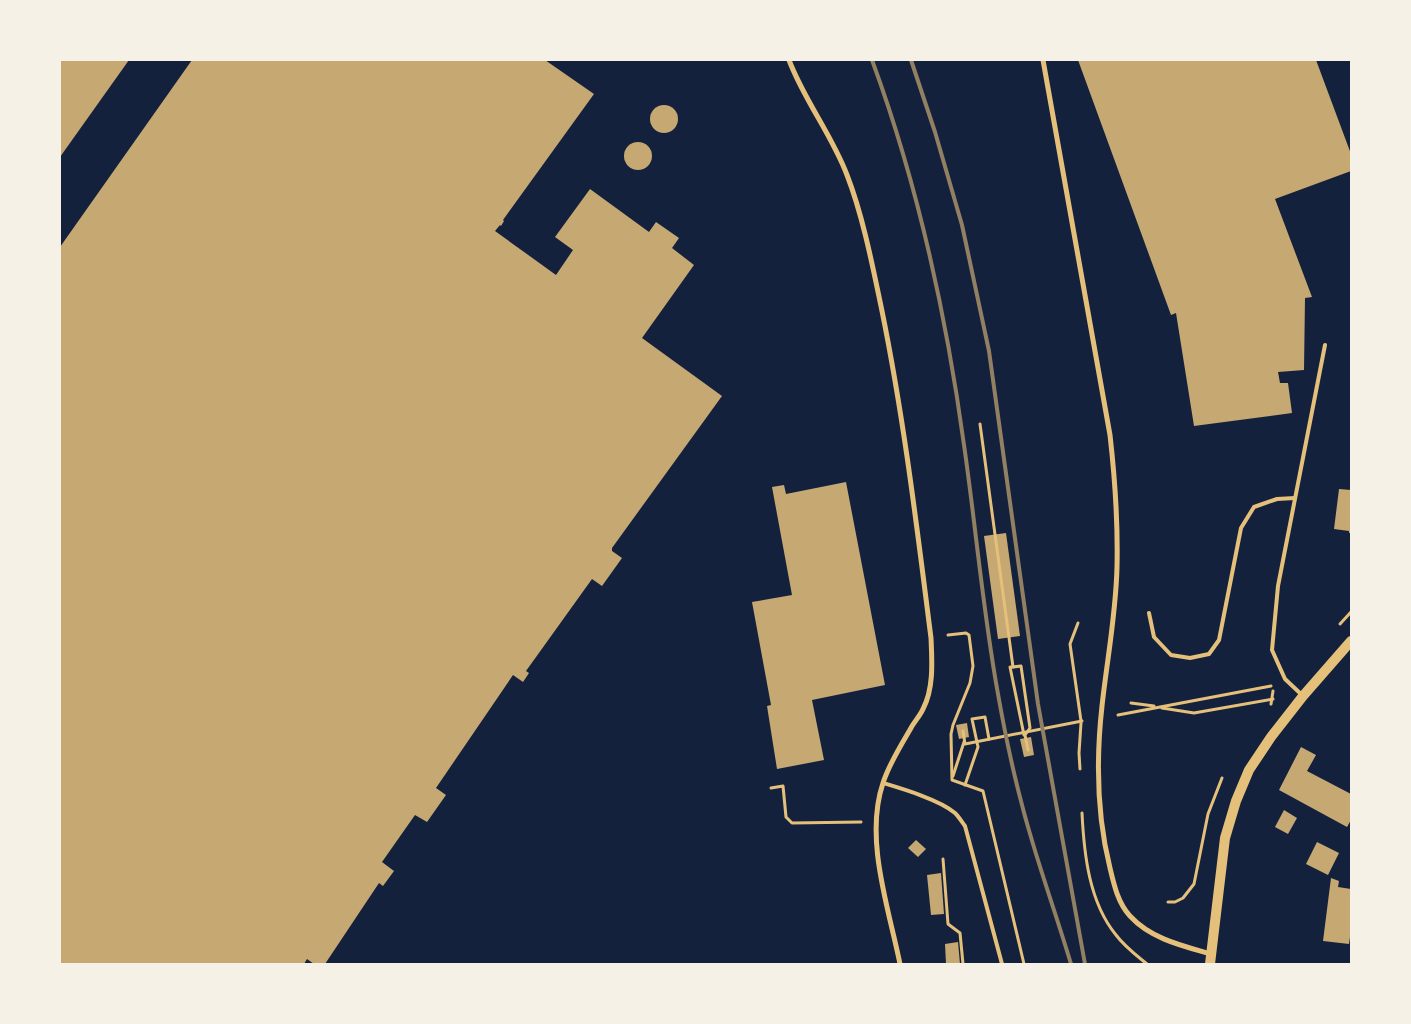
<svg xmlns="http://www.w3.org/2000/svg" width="1411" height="1024" font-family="Arial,sans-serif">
<rect width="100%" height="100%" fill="#14213d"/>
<g fill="#c6a872">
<polygon points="60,60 129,60 60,157"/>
<polygon points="192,60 545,60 594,94 503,220 504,221 501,226 500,225 495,231 556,275 573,250 555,237 590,189 649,232 656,222 679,238 672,248 694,265 642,338 722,396 612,548 612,551 622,558 602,586 592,579 526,671 529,673 523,682 513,675 436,788 446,795 427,822 415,815 382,862 394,871 383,886 379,883 325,964 314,964 307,959 304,964 60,964 60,247"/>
<polygon points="1078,60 1316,60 1351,154 1351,171 1275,199 1312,297 1305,298 1304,370 1278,372 1280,383 1288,383 1292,413 1194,426 1176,313 1171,315"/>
<circle cx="664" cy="119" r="14"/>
<circle cx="638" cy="156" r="14"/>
<polygon points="846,482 885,685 812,700 824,760 777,769 767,706 771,705 752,602 792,595 772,487 784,485 786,494"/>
<polygon points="1339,489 1351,490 1351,533 1349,533 1349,531 1334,529"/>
<polygon points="1006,533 1020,636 998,639 984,536"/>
<polygon points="967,723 969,737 959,739 956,725"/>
<polygon points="1031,737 1034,755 1024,757 1020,739"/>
<polygon points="1301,747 1316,755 1307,771 1351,794 1351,820 1347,827 1279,790"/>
<polygon points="1284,810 1297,818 1288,834 1275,827"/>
<polygon points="916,840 926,849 918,857 908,848"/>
<polygon points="1317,842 1339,853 1328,875 1306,864"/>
<polygon points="941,873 944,914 931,915 927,875"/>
<polygon points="1331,878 1339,881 1338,887 1351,889 1351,930 1349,944 1323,941"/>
<polygon points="958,942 960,964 946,964 945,944"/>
</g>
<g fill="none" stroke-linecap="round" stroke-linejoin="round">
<g stroke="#e5c07b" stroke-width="3">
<polyline points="980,424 1013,667 1021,666 1030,728 1025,735 1028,750"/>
<polyline points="1078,623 1070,644 1081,721"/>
<polyline points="1340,624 1351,612"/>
<polyline points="948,635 966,633 969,635 973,666 970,683 953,725 951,734 952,780 983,791 1024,964"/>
<polyline points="1013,667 1010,667 1024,735"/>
<polyline points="1131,703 1154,706"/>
<polyline points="1271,704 1273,691"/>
<polyline points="1162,708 1194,713 1273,699"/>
<polyline points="1118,715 1271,686"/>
<polyline points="963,731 965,744 1082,721"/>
<polyline points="1080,769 1079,753 1081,723"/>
<polyline points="953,776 964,742"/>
<polyline points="965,785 978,747 972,719 985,717 989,739"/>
<polyline points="771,788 783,786 786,817 792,823 861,822"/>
<path d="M1082,813C1084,854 1089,902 1116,935C1125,947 1136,955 1147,964"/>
<polyline points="943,859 948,924 960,933 963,964"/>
<polyline points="1168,902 1175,902 1183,898 1194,884 1208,814 1222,778"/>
</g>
<g stroke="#e5c07b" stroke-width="4">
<polyline points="1149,613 1154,637 1171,655 1190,658 1209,654 1219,640 1241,528 1254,507 1277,499 1295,498"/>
<polyline points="1302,695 1285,679 1272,650 1278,586 1325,345"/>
<path d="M883,783C903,789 940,800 955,813C959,817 962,822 965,826L1002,964"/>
</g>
<g stroke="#e5c07b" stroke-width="5">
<path d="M789,60C804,100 832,135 847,175C863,216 873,268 882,311C904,419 917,528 931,638C932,661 934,688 923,709C920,716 914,722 911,728C901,745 889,764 883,783C864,839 889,909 900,964"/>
<path d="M1043,60L1110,435C1115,479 1118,523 1117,567C1116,614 1107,660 1102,706C1096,760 1097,816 1110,868C1114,885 1118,903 1130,916C1151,939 1183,946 1211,954"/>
</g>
<polyline stroke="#e5c07b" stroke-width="10" points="1210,964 1225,838 1236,801 1249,770 1271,737 1303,696 1351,641"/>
<g stroke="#918062" stroke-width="4">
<path d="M872,60C918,185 946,313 964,445C976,528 983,612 998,694C1007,745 1018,795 1033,844C1045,884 1059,924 1071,964"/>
<polyline points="911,60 935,132 962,225 989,351 1038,704 1085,964"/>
</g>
</g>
<rect width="1411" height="1024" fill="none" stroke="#f6f1e7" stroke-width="122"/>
</svg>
